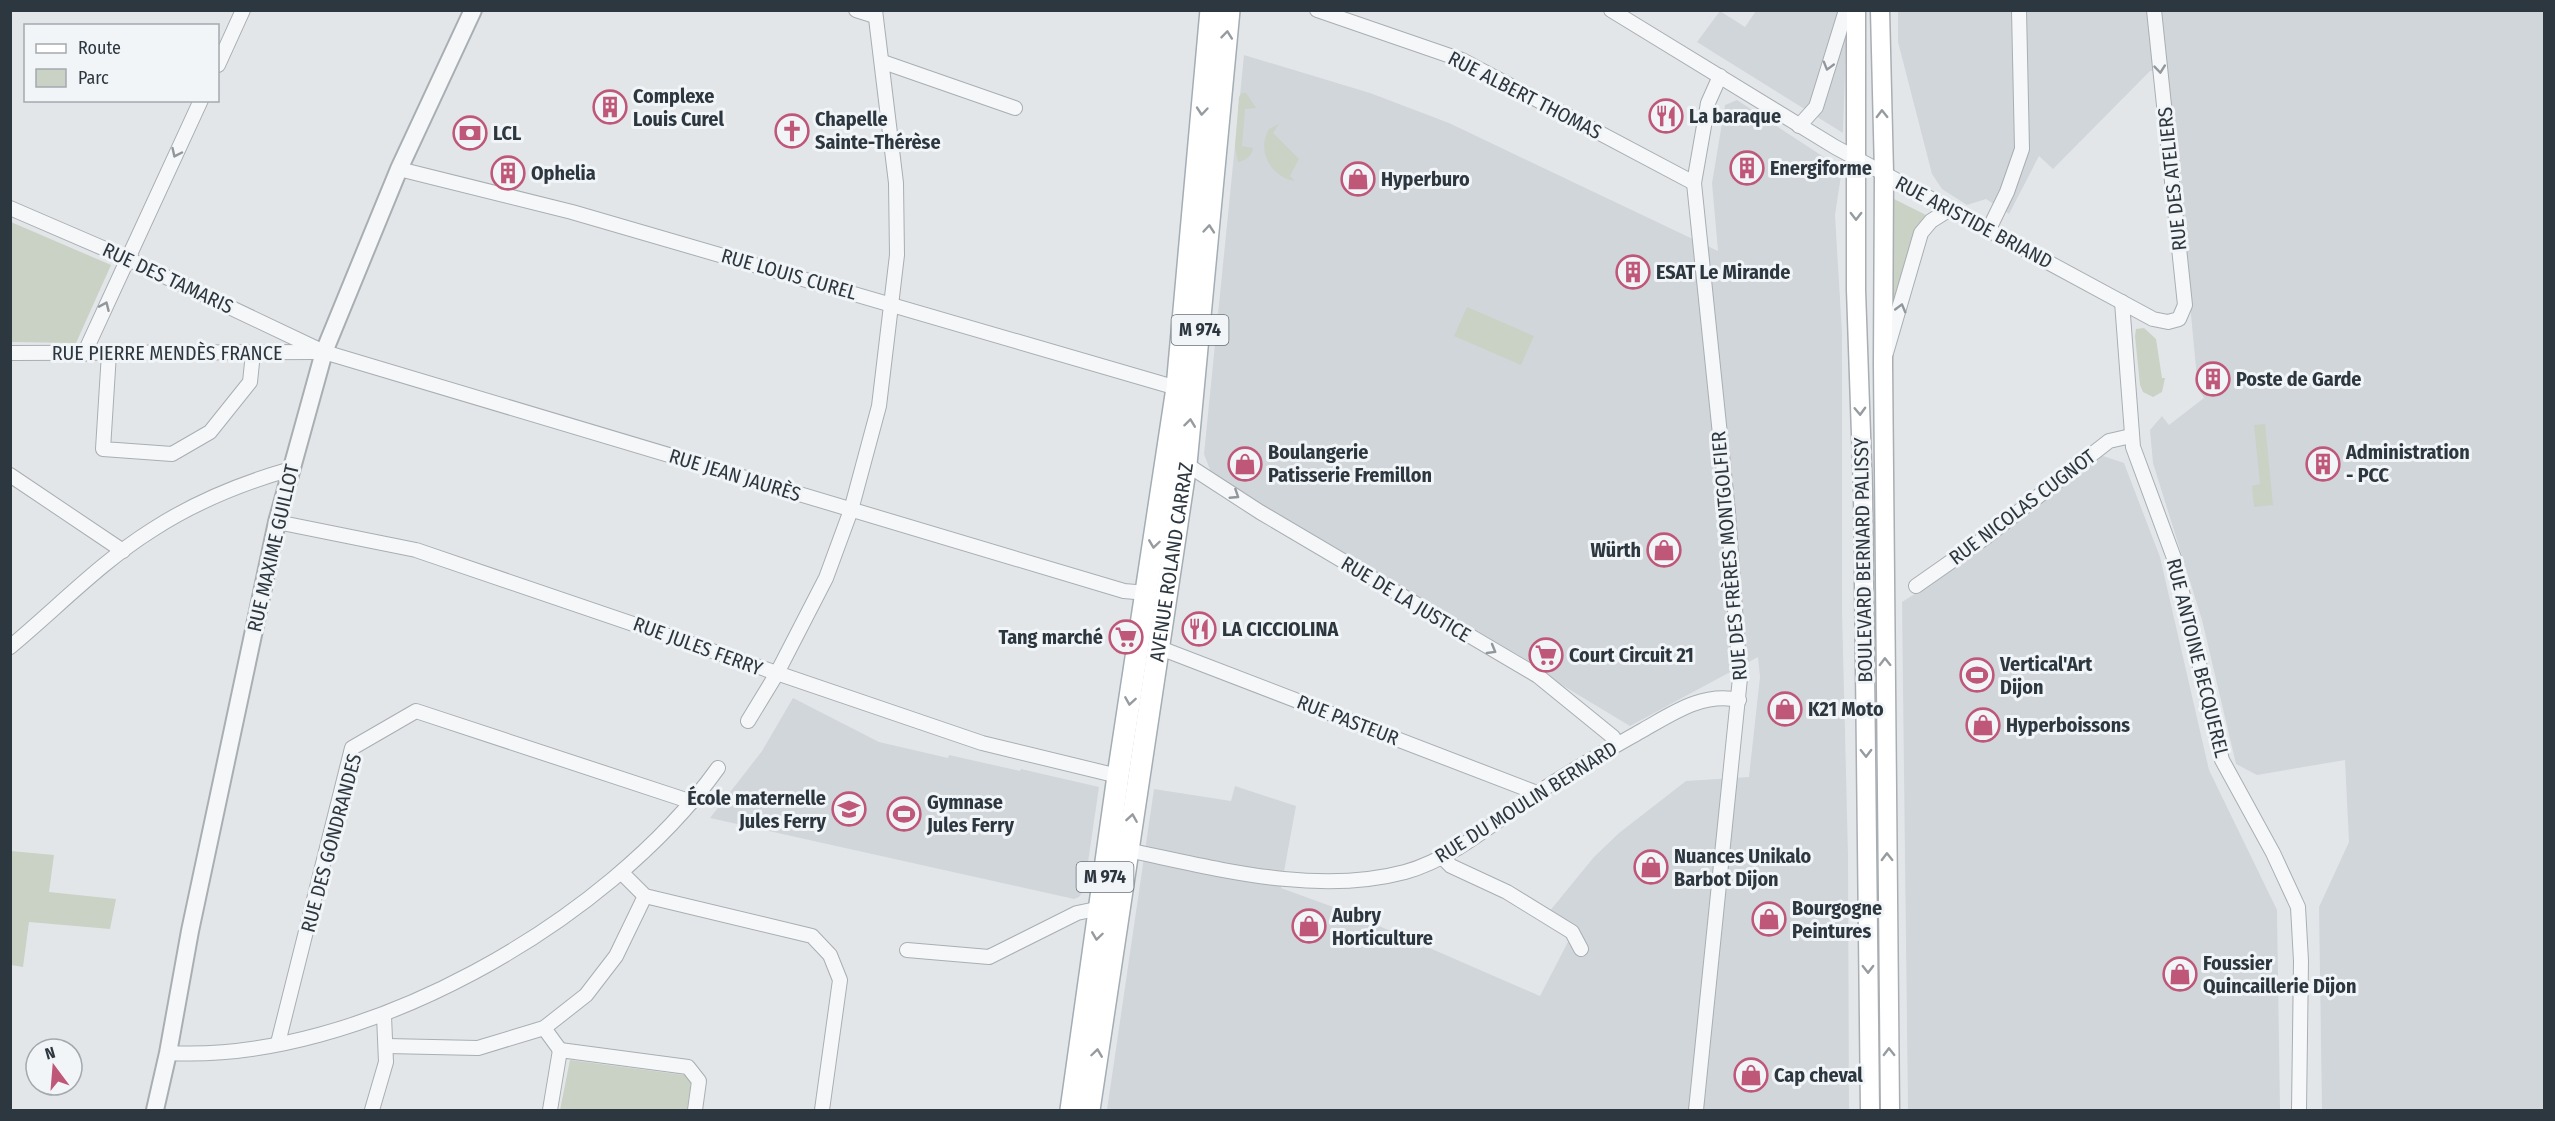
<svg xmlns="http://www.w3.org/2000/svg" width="2555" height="1121" font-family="'Fira Sans Condensed',sans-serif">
<rect width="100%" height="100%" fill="#e3e6e9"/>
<g fill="#d1d6db">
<polygon points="1720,11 1745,27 1756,11 1847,11 1843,133 1697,42"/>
<polygon points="1898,11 2544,11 2544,1110 2322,1110 2319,907 2349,842 2345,760 2257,775 2236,764 2202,620 2153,463 2150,430 2162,416 2169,425 2204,398 2198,389 2168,71 2150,71 2053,169 2039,156 2009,214 1986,199 1967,205 1942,189 1932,174 1898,42"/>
<polygon points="1244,55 1370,93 1449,123 1718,251 1712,183 1725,105 1737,100 1842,169 1835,215 1842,333 1842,611 1848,855 1849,1110 1107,1110 1154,789 1231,801 1235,786 1296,806 1281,888 1347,912 1540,996 1572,934 1544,918 1594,857 1619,833 1686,781 1749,777 1760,677 1758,657 1630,726 1212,475 1204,454"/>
<polygon points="2103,456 2124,463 2160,557 2209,770 2277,910 2280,1110 1908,1110 1902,602 1954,569"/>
<polygon points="793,698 879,742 948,758 949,755 1020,771 1021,769 1099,787 1084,890 1079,897 1074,899 710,818 762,751"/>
</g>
<g fill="#cad2c5">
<path d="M1242,93H1246L1256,108L1245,109L1242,146L1253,148C1252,156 1245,161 1238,162L1235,147L1239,97Z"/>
<path d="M1279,124L1273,133L1299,159L1290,176L1295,181C1271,177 1256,151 1269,129Z"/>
<polygon points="1892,198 1926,215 1910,250 1893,303"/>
<polygon points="11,222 111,265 76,343 11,342"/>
<polygon points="1467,307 1534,336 1521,365 1454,336"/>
<polygon points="2144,328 2156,339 2162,378 2165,378 2162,392 2153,397 2143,392 2140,385 2135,336 2136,329"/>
<polygon points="2265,424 2273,505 2254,507 2252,486 2260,484 2254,425"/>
<polygon points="11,851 54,855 49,892 116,899 110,929 29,922 23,967 11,965"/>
<polygon points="570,1060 692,1076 687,1110 560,1110"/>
</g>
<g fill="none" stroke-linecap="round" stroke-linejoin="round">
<g stroke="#a9aeb3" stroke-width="16">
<g id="minor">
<polyline points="856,10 875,16"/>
<polyline points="1317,10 1462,60 1694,183"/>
<polyline points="1611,10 1835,147 2153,319 2168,322 2179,319 2185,305 2154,10"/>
<polyline points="883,62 1015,108"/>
<polyline points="218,65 243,10"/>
<polyline points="1799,126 1816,107 1846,10"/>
<polyline points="399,169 572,212 1177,388"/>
<polyline points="10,208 126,258 324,352 1124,591 1147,593"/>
<polyline points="1989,229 2007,192 2022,149 2019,10"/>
<polyline points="2122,302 2133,447 2174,558 2222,760 2273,853 2298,907 2301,961 2299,1110"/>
<polyline points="10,353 318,352"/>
<polyline points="109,353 103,449 172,454 210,432 250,382 253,353"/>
<polyline points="1886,353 1921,233 1931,221 1950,209"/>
<polyline points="84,354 201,100"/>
<polyline points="1186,464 1260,512 1538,676 1613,737 1617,744"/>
<polyline points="10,475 123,551"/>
<polyline points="277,522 416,550 982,743 1118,776"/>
<polyline points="1916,586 1986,537 2109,441 2131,436"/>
<path d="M10,647C57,608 101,562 152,530C195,502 242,483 291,469"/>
<polyline points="1160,648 1537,793"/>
<polyline points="748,721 776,675 826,578 851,510 879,406 897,255 896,183 875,10"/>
<path d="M1127,850C1215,868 1315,896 1405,872C1452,859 1493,823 1533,796C1568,772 1606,751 1643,730C1673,713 1703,692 1739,700"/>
<polyline points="1442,857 1451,866 1507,892 1572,932 1581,949"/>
<polyline points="622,873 645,896 812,936 830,955 840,980 822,1110"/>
<polyline points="907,950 989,957 1077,913 1101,908"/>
<polyline points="544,1028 560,1050"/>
<polyline points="278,1043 352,748 416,711 692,802"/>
<polyline points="387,1046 478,1048 544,1028 586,995 616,956 645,896"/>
<path d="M168,1053C360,1064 608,922 718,768"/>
<polyline points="372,1110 386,1062 384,1016"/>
<polyline points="550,1110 560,1050 688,1067 699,1081 695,1110"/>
<polyline points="1696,1110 1740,678 1728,512 1694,183 1708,103 1720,76"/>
</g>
</g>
<g stroke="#a9aeb3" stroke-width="20">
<polyline id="tertiary" points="155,1110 168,1053 190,931 277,522 324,352 399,169 473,10"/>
</g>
<g stroke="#a9aeb3" stroke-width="21">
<g id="secondary">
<polyline points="1856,10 1856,290 1863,492 1870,1110"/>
<polyline points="1880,10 1884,173 1883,364 1890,1110"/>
</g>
</g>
<g stroke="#a3adb4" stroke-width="24">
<g id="primary">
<polyline points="1071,1110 1118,776 1177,388 1211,10"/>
<path id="s1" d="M1089,1110L1186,464L1229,10"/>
</g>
</g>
<use href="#minor" stroke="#f5f7f8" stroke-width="14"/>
<use href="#tertiary" stroke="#f5f7f8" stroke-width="16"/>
<use href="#secondary" stroke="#fff" stroke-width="18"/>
<use href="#primary" stroke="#fff" stroke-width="21"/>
</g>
<defs><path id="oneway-chevron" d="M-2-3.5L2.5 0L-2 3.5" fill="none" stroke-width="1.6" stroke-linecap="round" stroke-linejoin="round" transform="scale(1.5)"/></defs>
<g stroke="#969ba0">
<use href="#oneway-chevron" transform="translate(1227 35) rotate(-84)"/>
<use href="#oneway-chevron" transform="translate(1202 111) rotate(95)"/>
<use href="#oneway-chevron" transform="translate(1882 114) rotate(-91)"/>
<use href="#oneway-chevron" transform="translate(1856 216) rotate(90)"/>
<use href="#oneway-chevron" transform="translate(1209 229) rotate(-85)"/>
<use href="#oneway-chevron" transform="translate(1860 411) rotate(88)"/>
<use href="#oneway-chevron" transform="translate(1190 423) rotate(-83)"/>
<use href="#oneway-chevron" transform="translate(1154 544) rotate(98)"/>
<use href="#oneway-chevron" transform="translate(1885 662) rotate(-91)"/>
<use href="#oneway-chevron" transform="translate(1130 701) rotate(99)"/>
<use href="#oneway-chevron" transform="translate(1866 753) rotate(89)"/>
<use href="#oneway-chevron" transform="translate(1132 818) rotate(-81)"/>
<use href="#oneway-chevron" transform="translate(1887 857) rotate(-91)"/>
<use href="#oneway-chevron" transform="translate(1097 936) rotate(98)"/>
<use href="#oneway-chevron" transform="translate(1868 969) rotate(89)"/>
<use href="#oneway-chevron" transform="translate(1889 1052) rotate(-91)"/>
<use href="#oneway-chevron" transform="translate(1097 1053) rotate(-82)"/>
</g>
<g stroke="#91979c">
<use href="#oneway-chevron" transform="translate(1828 66) rotate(106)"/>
<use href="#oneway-chevron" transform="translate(2160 69) rotate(84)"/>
<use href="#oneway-chevron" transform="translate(176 153) rotate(115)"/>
<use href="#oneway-chevron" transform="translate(105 306) rotate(-66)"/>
<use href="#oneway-chevron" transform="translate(1901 308) rotate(-75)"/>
<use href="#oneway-chevron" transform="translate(1235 495) rotate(33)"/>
<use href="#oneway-chevron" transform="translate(1492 650) rotate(30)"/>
</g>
<defs>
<g id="building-ring" transform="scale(1.725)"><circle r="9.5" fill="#f2f5f7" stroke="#bf5778" stroke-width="1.5"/><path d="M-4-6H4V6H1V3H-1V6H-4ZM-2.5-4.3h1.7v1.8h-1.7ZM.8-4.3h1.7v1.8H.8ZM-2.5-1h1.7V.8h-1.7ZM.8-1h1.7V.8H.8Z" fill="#bf5778"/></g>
<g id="restaurant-ring" transform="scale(1.725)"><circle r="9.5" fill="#f2f5f7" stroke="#bf5778" stroke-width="1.5"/><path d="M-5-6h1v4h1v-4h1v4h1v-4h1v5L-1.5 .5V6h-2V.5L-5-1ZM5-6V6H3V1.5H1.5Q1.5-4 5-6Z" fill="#bf5778"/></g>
<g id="church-ring" transform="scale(1.725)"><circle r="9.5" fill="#f2f5f7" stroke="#bf5778" stroke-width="1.5"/><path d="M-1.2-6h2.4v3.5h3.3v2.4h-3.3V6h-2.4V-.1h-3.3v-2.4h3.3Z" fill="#bf5778"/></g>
<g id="bank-ring" transform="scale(1.725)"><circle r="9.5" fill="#f2f5f7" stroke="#bf5778" stroke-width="1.5"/><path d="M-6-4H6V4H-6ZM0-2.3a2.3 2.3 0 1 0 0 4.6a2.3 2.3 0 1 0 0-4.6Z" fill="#bf5778"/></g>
<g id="shop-ring" transform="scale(1.725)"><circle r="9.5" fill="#f2f5f7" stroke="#bf5778" stroke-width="1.5"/><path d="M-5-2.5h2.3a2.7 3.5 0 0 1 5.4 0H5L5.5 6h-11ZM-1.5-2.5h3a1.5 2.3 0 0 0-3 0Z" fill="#bf5778"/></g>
<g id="supermarket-ring" transform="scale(1.725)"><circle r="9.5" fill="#f2f5f7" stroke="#bf5778" stroke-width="1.5"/><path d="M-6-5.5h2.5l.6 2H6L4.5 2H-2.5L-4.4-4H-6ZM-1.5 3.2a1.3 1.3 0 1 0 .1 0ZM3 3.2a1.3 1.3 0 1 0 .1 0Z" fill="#bf5778"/></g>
<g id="stadium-ring" transform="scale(1.725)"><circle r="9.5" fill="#f2f5f7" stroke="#bf5778" stroke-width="1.5"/><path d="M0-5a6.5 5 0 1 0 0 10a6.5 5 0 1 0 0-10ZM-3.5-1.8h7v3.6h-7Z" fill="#bf5778"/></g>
<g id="school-ring" transform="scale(1.725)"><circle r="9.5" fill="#f2f5f7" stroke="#bf5778" stroke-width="1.5"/><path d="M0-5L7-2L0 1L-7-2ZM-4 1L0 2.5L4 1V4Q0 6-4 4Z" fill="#bf5778"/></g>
</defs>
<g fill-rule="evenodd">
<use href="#building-ring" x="610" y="107"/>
<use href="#restaurant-ring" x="1666" y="116"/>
<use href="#church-ring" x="792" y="131"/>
<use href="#bank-ring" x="470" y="133"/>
<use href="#building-ring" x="1747" y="168"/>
<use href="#building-ring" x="508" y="173"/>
<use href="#shop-ring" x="1358" y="179"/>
<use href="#building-ring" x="1633" y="272"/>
<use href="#building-ring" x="2213" y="379"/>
<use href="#shop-ring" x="1245" y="464"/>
<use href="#building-ring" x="2323" y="464"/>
<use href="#shop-ring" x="1664" y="550"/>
<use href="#restaurant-ring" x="1199" y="629"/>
<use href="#supermarket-ring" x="1126" y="637"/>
<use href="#supermarket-ring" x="1546" y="655"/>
<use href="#stadium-ring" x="1977" y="675"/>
<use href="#shop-ring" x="1785" y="709"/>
<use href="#shop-ring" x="1983" y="725"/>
<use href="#school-ring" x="849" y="809"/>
<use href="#stadium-ring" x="904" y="814"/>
<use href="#shop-ring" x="1651" y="867"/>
<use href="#shop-ring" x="1769" y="919"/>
<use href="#shop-ring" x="1309" y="926"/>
<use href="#shop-ring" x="2180" y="974"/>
<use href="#shop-ring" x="1751" y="1075"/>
</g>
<g text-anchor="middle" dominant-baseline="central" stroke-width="6" stroke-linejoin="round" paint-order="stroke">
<g fill="#f2f5f7" stroke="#687077" stroke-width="1.5">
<rect x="1171.5" y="315" width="57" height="30" rx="4.5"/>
<rect x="1076.5" y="862" width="57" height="30" rx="4.5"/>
</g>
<g font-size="18" font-weight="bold" fill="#2d3740">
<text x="1200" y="330">M 974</text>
<text x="1105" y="877">M 974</text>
</g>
<g font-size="20" fill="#2d3740" stroke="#f2f5f7">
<text transform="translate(1525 95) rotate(27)">RUE ALBERT THOMAS</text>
<text transform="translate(2172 179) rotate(-96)">RUE DES ATELIERS</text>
<text transform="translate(1974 222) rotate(28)">RUE ARISTIDE BRIAND</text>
<text transform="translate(789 274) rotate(16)">RUE LOUIS CUREL</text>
<text transform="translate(168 278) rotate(25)">RUE DES TAMARIS</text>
<text x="167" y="353">RUE PIERRE MENDÈS FRANCE</text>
<text transform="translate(735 475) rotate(17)">RUE JEAN JAURÈS</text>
<text transform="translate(2022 507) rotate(-37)">RUE NICOLAS CUGNOT</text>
<text transform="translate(273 548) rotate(-77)">RUE MAXIME GUILLOT</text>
<text transform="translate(1729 556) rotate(-95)">RUE DES FRÈRES MONTGOLFIER</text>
<text transform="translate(1863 560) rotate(-91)">BOULEVARD BERNARD PALISSY</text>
<text stroke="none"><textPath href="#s1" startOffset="554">AVENUE ROLAND CARRAZ</textPath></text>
<text transform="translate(1406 599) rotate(31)">RUE DE LA JUSTICE</text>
<text transform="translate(698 646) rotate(20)">RUE JULES FERRY</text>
<text transform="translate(2198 658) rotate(76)">RUE ANTOINE BECQUEREL</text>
<text transform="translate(1348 720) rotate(21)">RUE PASTEUR</text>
<text transform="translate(1526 802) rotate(-32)">RUE DU MOULIN BERNARD</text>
<text transform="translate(331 843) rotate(-75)">RUE DES GONDRANDES</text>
</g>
<g font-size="20" font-weight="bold" fill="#2d3740" stroke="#f2f5f7" text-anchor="start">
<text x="633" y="96">Complexe<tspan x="633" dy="23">Louis Curel</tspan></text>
<text x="1689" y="116">La baraque</text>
<text x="815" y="119">Chapelle<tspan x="815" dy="23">Sainte-Thérèse</tspan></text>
<text x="493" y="133">LCL</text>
<text x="1770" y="168">Energiforme</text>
<text x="531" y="173">Ophelia</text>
<text x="1381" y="179">Hyperburo</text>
<text x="1656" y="272">ESAT Le Mirande</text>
<text x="2236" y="379">Poste de Garde</text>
<text x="1268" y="452">Boulangerie<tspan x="1268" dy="23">Patisserie Fremillon</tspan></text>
<text x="2346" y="452">Administration<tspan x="2346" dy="23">- PCC</tspan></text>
<text x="1641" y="550" text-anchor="end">Würth</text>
<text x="1222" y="629">LA CICCIOLINA</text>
<text x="1103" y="637" text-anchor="end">Tang marché</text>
<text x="1569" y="655">Court Circuit 21</text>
<text x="2000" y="664">Vertical'Art<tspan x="2000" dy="23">Dijon</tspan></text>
<text x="1808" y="709">K21 Moto</text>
<text x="2006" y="725">Hyperboissons</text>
<text x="826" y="798" text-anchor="end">École maternelle<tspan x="826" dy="23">Jules Ferry</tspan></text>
<text x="927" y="802">Gymnase<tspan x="927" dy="23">Jules Ferry</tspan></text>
<text x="1674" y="856">Nuances Unikalo<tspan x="1674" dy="23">Barbot Dijon</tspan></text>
<text x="1792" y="908">Bourgogne<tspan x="1792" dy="23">Peintures</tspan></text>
<text x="1332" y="915">Aubry<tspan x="1332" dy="23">Horticulture</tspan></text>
<text x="2203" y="963">Foussier<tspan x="2203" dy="23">Quincaillerie Dijon</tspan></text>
<text x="1774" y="1075">Cap cheval</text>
</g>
</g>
<rect width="2555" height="1121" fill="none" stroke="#2d3740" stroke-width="24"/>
<rect x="24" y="24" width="195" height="78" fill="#f2f5f7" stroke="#a3a9ae" stroke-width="1.5"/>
<rect x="36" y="44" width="30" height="9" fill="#ffffff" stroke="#a3a9ae" stroke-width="1.5"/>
<text x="78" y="54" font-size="18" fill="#2d3740">Route</text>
<rect x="36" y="69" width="30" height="18" fill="#cad2c5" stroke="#a3a9ae" stroke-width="1.5"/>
<text x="78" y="84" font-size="18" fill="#2d3740">Parc</text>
<g transform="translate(54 1067) rotate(344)"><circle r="28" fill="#f2f5f7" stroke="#a3a9ae" stroke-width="1.5"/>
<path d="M0-4.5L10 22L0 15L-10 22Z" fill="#bf5778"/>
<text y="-9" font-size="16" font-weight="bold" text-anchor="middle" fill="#2d3740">N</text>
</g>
</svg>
